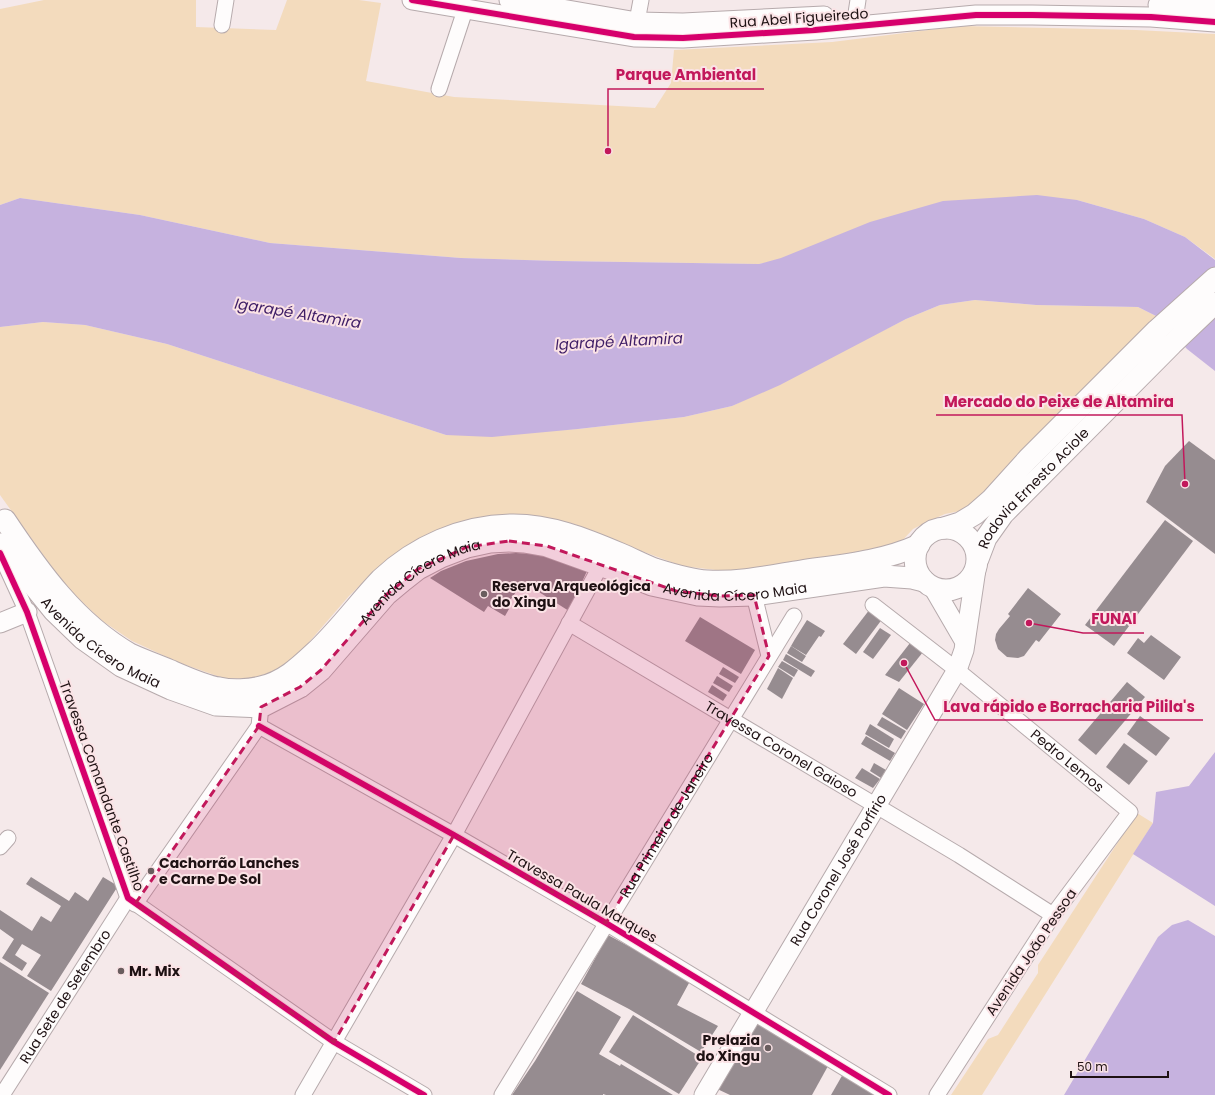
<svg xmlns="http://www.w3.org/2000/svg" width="1215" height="1095" font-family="Poppins,sans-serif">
<rect width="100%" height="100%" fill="#f5e9ea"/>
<g fill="#f3dbbd">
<polygon points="44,0 196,0 196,27 276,30 287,0 359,0 381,3 366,81 454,97 655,108 671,83 674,50 832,42 961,26 1136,30 1215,34 1215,259 1185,237 1144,219 1077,200 759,264 558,261 461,258 270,243 140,215 20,198 0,205 0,9"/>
<polygon points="975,300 1036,305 1138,307 1158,317 1152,325 965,510 945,514 927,522 913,529 900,543 882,550 756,569 724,571 682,566 628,546 574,524 547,518 490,516 449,525 406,547 382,564 349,596 297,656 272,672 249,679 223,678 180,663 132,641 101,620 64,584 0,495 0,327 43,322 85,325 167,344 446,435 578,429 684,417 732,406 906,319 940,305"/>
<polygon points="1137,813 1153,823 982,1095 951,1095 988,1039 998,1035 1038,973 1038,965"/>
</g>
<g fill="#c6b2df">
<polygon points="1037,195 1077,200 1144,219 1185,237 1215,260 1215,371 1187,349 1158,317 1138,307 1036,305 975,300 940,305 906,319 780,385 732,406 684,417 578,429 492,437 446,435 167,344 85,325 43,322 0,327 0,205 20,198 140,215 270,243 461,258 558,261 759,264 781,258 870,222 943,201"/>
<polygon points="1215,752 1215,906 1133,854 1153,823 1156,792 1189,786"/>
<polygon points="1188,920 1215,936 1215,1095 1064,1095 1158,937 1172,925"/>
</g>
<g fill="#968c90">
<polygon points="1189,441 1215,460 1215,554 1146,502 1165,466"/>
<polygon points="1165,520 1193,541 1114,646 1085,625"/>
<polygon points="516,553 535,554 553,559 587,571 569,611 523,582 506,606 509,609 505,616 488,606 484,612 430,578 441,571 466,561 498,554"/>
<polygon points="1028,588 1061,614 1039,642 1036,640 1024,656 1018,658 1007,657 998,649 995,640 996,634 999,629 1010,616 1008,614"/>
<polygon points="870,609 883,618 856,654 843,644"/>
<polygon points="700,617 755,650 741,674 685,641"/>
<polygon points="807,620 825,631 821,637 819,636 806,655 791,646 795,639 799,642 795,639"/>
<polygon points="880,628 891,635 873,659 863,652"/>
<polygon points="1151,635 1181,657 1164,680 1127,653 1138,638 1144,643"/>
<polygon points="910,643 923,652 899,682 885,675"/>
<polygon points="791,646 806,656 802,662 787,653"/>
<polygon points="786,654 815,671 811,677 783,660"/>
<polygon points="782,661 798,670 794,677 778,667"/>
<polygon points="723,667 739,677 735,683 719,674"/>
<polygon points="778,668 793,678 782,699 767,689"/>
<polygon points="717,676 733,686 729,692 713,683"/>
<polygon points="1127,682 1145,697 1096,755 1078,740"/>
<polygon points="712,685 727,695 723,701 708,692"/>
<polygon points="899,688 924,704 907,730 882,714"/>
<polygon points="1140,716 1170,738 1156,756 1127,734"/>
<polygon points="882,717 906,731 901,739 877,725"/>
<polygon points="870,724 894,739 889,748 865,734"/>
<polygon points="866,736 895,753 890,761 861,744"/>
<polygon points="1124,743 1148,761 1129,785 1106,767"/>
<polygon points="874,763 886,770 881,778 870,771"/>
<polygon points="862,768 880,779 873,788 855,778"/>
<polygon points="31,877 69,901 75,892 88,901 103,877 118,886 51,991 27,976 41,955 22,944 15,955 27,963 22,971 2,958 14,939 0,929 0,910 32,931 41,916 51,922 61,906 26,884"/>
<polygon points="608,935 658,962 689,983 677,1005 718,1026 701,1052 629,1009 581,984"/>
<polygon points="0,962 49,993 0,1070"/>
<polygon points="577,991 621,1017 599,1054 620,1066 621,1064 673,1095 606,1095 603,1094 603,1095 512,1095 535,1061"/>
<polygon points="633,1015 702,1058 679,1094 609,1052"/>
<polygon points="753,1019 828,1066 812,1095 730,1095 713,1087"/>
<polygon points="843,1074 880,1095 831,1095"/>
</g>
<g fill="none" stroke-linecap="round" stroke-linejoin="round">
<g stroke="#b6aaac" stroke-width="17">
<g id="minor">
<polyline points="222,25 226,0"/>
<polyline points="854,26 858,0"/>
<polyline points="635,32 641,0"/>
<polyline points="439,89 465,10"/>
<polyline points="0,553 27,612 128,898 334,1042 424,1095"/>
<polyline points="754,595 769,656"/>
<path id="s1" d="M873,605L957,670L1130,812L1053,915L937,1095"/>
<path id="s2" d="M569,623L959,855L1053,915"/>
<polyline points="259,726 454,835 606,923 889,1095"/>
<polyline points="0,847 8,838"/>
<polyline points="135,904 259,726 260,716"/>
<path id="s3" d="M2,1095L128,898"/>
<polyline points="303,1095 454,835 601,565"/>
<path id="s4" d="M502,1095L794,616"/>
</g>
</g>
<g stroke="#b6aaac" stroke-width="21">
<g id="tertiary">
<polyline points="412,0 634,37 683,38 815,30 976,15 1032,15 1151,17 1215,22"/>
<polyline points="509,0 637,22 683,23 824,16"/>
<polyline points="1158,5 1215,7"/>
<polyline points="933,587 965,642"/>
<polyline points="0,623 27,612"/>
<path id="s5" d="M704,1095L957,670L964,650L976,569"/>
</g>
</g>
<g stroke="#b6aaac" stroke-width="23">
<g id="secondary">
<path d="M5,520C39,571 76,623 130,654C143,660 157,665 169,670C183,676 205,686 219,688C232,691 249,690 261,687C283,682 298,668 314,653C338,631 358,603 381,579C416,546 462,526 510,525C549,524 586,539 621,554C633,559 644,565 655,569C671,574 690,580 707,581C738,583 770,576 801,571C842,565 881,562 919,545"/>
<polyline points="944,528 960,523 975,514 991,500 1028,459 1157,330 1215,278"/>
<circle cx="946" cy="559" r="31"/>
<path id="s6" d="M0,544L54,611L83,639L121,666L171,689L216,705L261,707L300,687L321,670L386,595L404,580L418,569L441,557L467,547L490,542L509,541L524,542L547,546L622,573L652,585L698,595L720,596L754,595L884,576L912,578L924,581"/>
<path id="s7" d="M978,559L986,538L1003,514L1172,344L1215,303"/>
</g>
</g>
<use href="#minor" stroke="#fefcfc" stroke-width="15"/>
<use href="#tertiary" stroke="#fefcfc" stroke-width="19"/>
<use href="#secondary" stroke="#fefcfc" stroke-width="21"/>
<g stroke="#fbe3e6" stroke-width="8">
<g id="cycleway">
<polyline points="412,0 634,37 683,38 815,30 976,15 1032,15 1151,17 1215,22"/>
<polyline points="0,553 27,612 128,898 334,1042 424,1095"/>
<polyline points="259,726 454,835 606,923 889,1095"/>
</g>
</g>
<use href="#cycleway" stroke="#d6006c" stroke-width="6"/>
</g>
<path fill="#c2185b" fill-opacity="0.2" stroke="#c2185b" stroke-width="3" stroke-dasharray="8 5" stroke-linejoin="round" d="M509,541L547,546L676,591L720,596L754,595L769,656L606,923L454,835L334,1042L135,904L259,726L261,707L300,687L321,670L386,595L418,569L467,547Z"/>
<g fill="#695d5e" stroke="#fbe3e6" stroke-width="1.5">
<circle cx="484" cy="594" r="4"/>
<circle cx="151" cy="871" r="4"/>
<circle cx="121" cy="971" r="4"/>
<circle cx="768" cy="1048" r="4"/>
</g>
<g text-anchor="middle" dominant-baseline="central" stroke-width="4" stroke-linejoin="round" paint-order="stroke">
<g font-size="14" fill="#1e1113" stroke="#fbe3e6">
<text transform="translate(799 18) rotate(-4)">Rua Abel Figueiredo</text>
<text stroke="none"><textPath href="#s7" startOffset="91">Rodovia Ernesto Aciole</textPath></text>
<text stroke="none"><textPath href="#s6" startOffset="527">Avenida Cícero Maia</textPath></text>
<text stroke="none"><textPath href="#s6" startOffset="863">Avenida Cícero Maia</textPath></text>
<text stroke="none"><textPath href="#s6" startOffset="143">Avenida Cícero Maia</textPath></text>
<text stroke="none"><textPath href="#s2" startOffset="247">Travessa Coronel Gaioso</textPath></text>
<text stroke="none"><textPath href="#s1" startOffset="249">Pedro Lemos</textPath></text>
<text transform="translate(102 786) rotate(70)">Travessa Comandante Castilho</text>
<text stroke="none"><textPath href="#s4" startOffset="316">Rua Primeiro de Janeiro</textPath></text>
<text stroke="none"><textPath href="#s5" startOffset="262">Rua Coronel José Porfírio</textPath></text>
<text transform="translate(582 896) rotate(30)">Travessa Paula Marques</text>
<text transform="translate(1031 952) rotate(-56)">Avenida João Pessoa</text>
<text stroke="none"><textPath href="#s3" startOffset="117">Rua Sete de Setembro</textPath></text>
</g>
<g font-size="14" font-weight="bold" fill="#1e1113" stroke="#fbe3e6" text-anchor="start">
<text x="492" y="586">Reserva Arqueológica<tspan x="492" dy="16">do Xingu</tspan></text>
<text x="159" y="863">Cachorrão Lanches<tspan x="159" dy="16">e Carne De Sol</tspan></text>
<text x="129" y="971">Mr. Mix</text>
<text x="760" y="1040" text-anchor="end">Prelazia<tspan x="760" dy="16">do Xingu</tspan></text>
</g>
<g font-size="15" font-style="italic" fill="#3e1d66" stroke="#fbe3e6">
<text transform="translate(298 313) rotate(9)">Igarapé Altamira</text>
<text transform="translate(619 341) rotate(-3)">Igarapé Altamira</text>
</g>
</g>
<path fill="none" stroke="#c2185b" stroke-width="1.5" d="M608 151L608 89H764M1185 484L1182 415H936M1029 623L1083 633H1144M904 663L935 720H1203"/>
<g fill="#c2185b" stroke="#fbe3e6" stroke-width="1.5">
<circle cx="608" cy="151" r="4"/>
<circle cx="1185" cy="484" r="4"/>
<circle cx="1029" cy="623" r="4"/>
<circle cx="904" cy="663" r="4"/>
</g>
<g font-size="15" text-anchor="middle" font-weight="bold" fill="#c2185b" stroke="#fbe3e6" stroke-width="4" stroke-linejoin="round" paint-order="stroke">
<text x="686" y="80">Parque Ambiental</text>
<text x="1059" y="407">Mercado do Peixe de Altamira</text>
<text x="1114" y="624">FUNAI</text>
<text x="1069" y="712">Lava rápido e Borracharia Pilila's</text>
</g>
<path d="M1071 1071v6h97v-6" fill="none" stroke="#1e1113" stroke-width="2"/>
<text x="1077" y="1071" font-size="12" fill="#1e1113" stroke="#fbe3e6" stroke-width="3" paint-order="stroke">50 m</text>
</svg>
